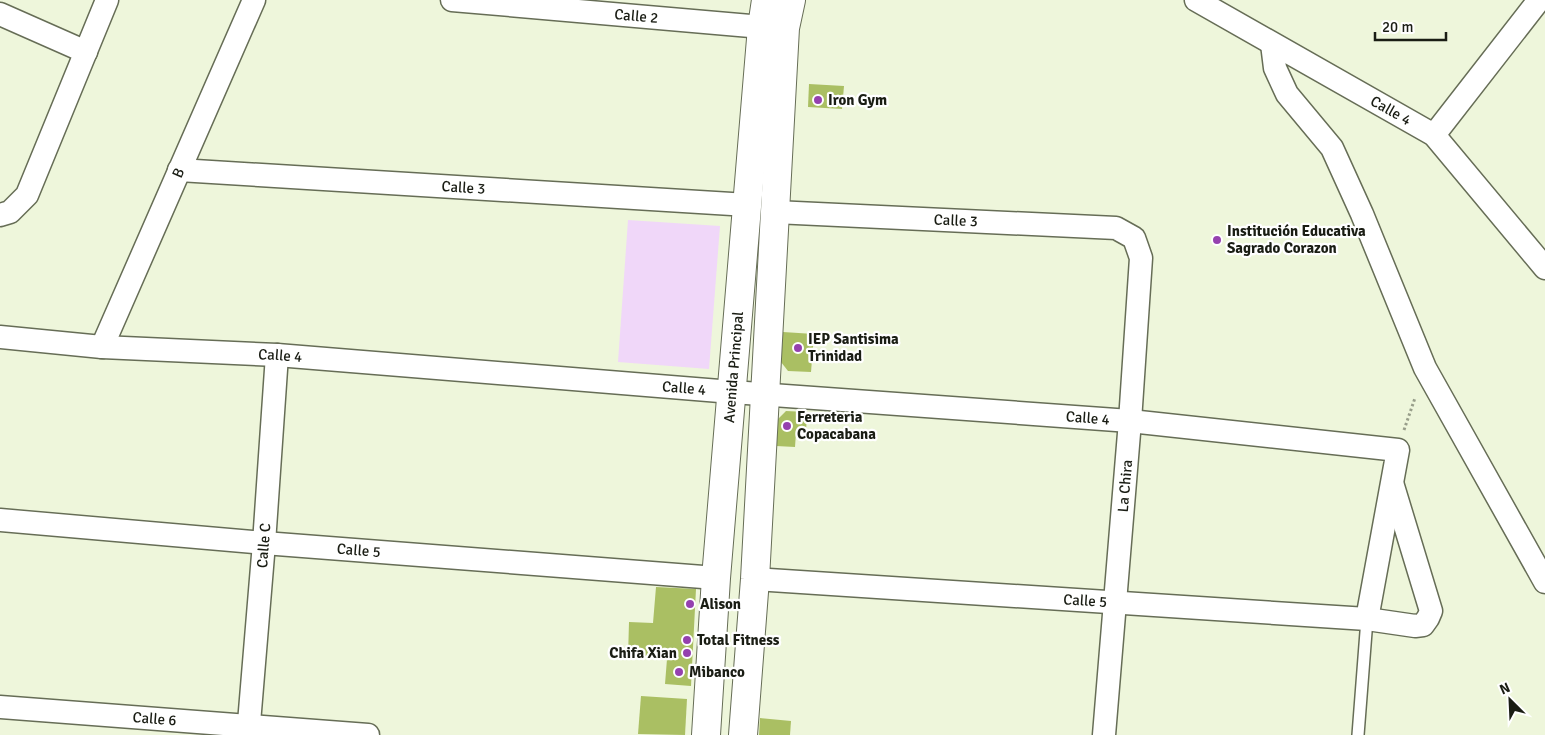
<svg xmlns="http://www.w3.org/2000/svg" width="1545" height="735" font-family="Signika,sans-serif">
<rect width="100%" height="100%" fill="#eef6db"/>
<polygon fill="#f0d7f9" points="628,220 720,226 709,369 618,362"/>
<g fill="#aabf63">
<polygon points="809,84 844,86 842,109 808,107"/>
<polygon points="783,332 814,334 811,372 788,371 781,362"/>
<polygon points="786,411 807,412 806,433 796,433 795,447 776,446 777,420"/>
<polygon points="656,587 696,589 691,686 665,684 667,659 628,657 629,622 653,623"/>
<polygon points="641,696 687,699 685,735 638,734"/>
<polygon points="760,718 791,721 790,735 759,735"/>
</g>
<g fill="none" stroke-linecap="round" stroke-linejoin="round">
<g stroke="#666d56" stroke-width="14">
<polyline id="service" points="1358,735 1367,619"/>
</g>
<g stroke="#666d56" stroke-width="25">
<g id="minor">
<path id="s1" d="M452,0L762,27"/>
<path id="s2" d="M1196,0L1434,135L1545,268"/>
<polyline points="0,14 86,52"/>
<polyline points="1272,44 1275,68 1287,94 1332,148 1362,214 1425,368 1545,582"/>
<polyline points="1434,135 1539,0"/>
<path id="s3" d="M179,170L748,205"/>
<path id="s4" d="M775,212L1116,228L1134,238L1141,258L1130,421L1104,735"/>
<polyline points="0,215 10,212 27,195 107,0"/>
<path id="s5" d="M0,337L102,347L277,355L732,392L1130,421L1398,450L1367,619"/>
<path id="s6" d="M102,347L254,0"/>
<path id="s7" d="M0,520L264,543L716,578"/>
<path id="s8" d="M755,579L1367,619L1415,626L1423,625L1428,618L1431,611L1393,486"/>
<path id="s9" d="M0,707L368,735"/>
<path id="s10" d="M248,735L264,543L277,355"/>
</g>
</g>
<g stroke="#666d56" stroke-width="30">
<g id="tertiary">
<path id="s11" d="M706,735L716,578L762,27L766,0"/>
<polyline points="743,735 755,579 785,28 791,0"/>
</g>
</g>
<polyline stroke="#989e8a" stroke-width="3" stroke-dasharray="2.5 2.5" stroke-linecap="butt" points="1404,430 1415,398"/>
<use href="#service" stroke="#fff" stroke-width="11"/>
<use href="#minor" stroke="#fff" stroke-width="22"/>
<use href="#tertiary" stroke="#fff" stroke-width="28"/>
</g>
<g fill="#9541af" stroke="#fff" stroke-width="2">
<circle cx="818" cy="100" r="5"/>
<circle cx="1217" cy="240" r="5"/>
<circle cx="798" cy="348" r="5"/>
<circle cx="787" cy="426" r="5"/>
<circle cx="690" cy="604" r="5"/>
<circle cx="687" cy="640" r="5"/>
<circle cx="687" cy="653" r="5"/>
<circle cx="679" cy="672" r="5"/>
</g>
<g text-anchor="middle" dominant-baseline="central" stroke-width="4.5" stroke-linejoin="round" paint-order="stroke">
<g font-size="15" fill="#1a1d14" stroke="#fff">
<text stroke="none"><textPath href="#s1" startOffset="185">Calle 2</textPath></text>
<text stroke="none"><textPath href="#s2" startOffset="224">Calle 4</textPath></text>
<text stroke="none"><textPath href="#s6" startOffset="190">B</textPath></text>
<text stroke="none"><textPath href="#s3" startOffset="285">Calle 3</textPath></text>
<text stroke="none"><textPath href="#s4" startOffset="181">Calle 3</textPath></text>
<text stroke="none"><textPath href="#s5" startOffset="281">Calle 4</textPath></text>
<text stroke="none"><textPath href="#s11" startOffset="369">Avenida Principal</textPath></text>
<text stroke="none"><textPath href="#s5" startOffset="686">Calle 4</textPath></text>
<text stroke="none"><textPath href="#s5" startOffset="1091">Calle 4</textPath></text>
<text transform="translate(1125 486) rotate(-85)">La Chira</text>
<text stroke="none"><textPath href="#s10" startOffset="190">Calle C</textPath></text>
<text stroke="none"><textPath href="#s7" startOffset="360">Calle 5</textPath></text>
<text stroke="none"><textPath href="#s8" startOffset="331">Calle 5</textPath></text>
<text stroke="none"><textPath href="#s9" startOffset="155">Calle 6</textPath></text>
</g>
<g font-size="15" font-weight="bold" fill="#1a1d14" stroke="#fff" text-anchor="start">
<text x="828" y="100">Iron Gym</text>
<text x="1227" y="231">Institución Educativa<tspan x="1227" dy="17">Sagrado Corazon</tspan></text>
<text x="808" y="339">IEP Santisima<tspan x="808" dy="17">Trinidad</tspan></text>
<text x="797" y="417">Ferreteria<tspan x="797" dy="17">Copacabana</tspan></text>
<text x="700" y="604">Alison</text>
<text x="697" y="640">Total Fitness</text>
<text x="677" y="653" text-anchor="end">Chifa Xian</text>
<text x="689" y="672">Mibanco</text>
</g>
</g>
<g transform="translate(1510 700) rotate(336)" stroke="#ffffff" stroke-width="4" paint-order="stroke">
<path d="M0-4L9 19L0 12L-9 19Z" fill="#1a1d14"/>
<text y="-8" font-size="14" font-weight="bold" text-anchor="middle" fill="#1a1d14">N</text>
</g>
<path d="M1375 32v8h71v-8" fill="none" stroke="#1a1d14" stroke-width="2.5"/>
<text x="1382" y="32" font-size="15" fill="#1a1d14" stroke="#ffffff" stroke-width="4" paint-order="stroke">20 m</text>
</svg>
